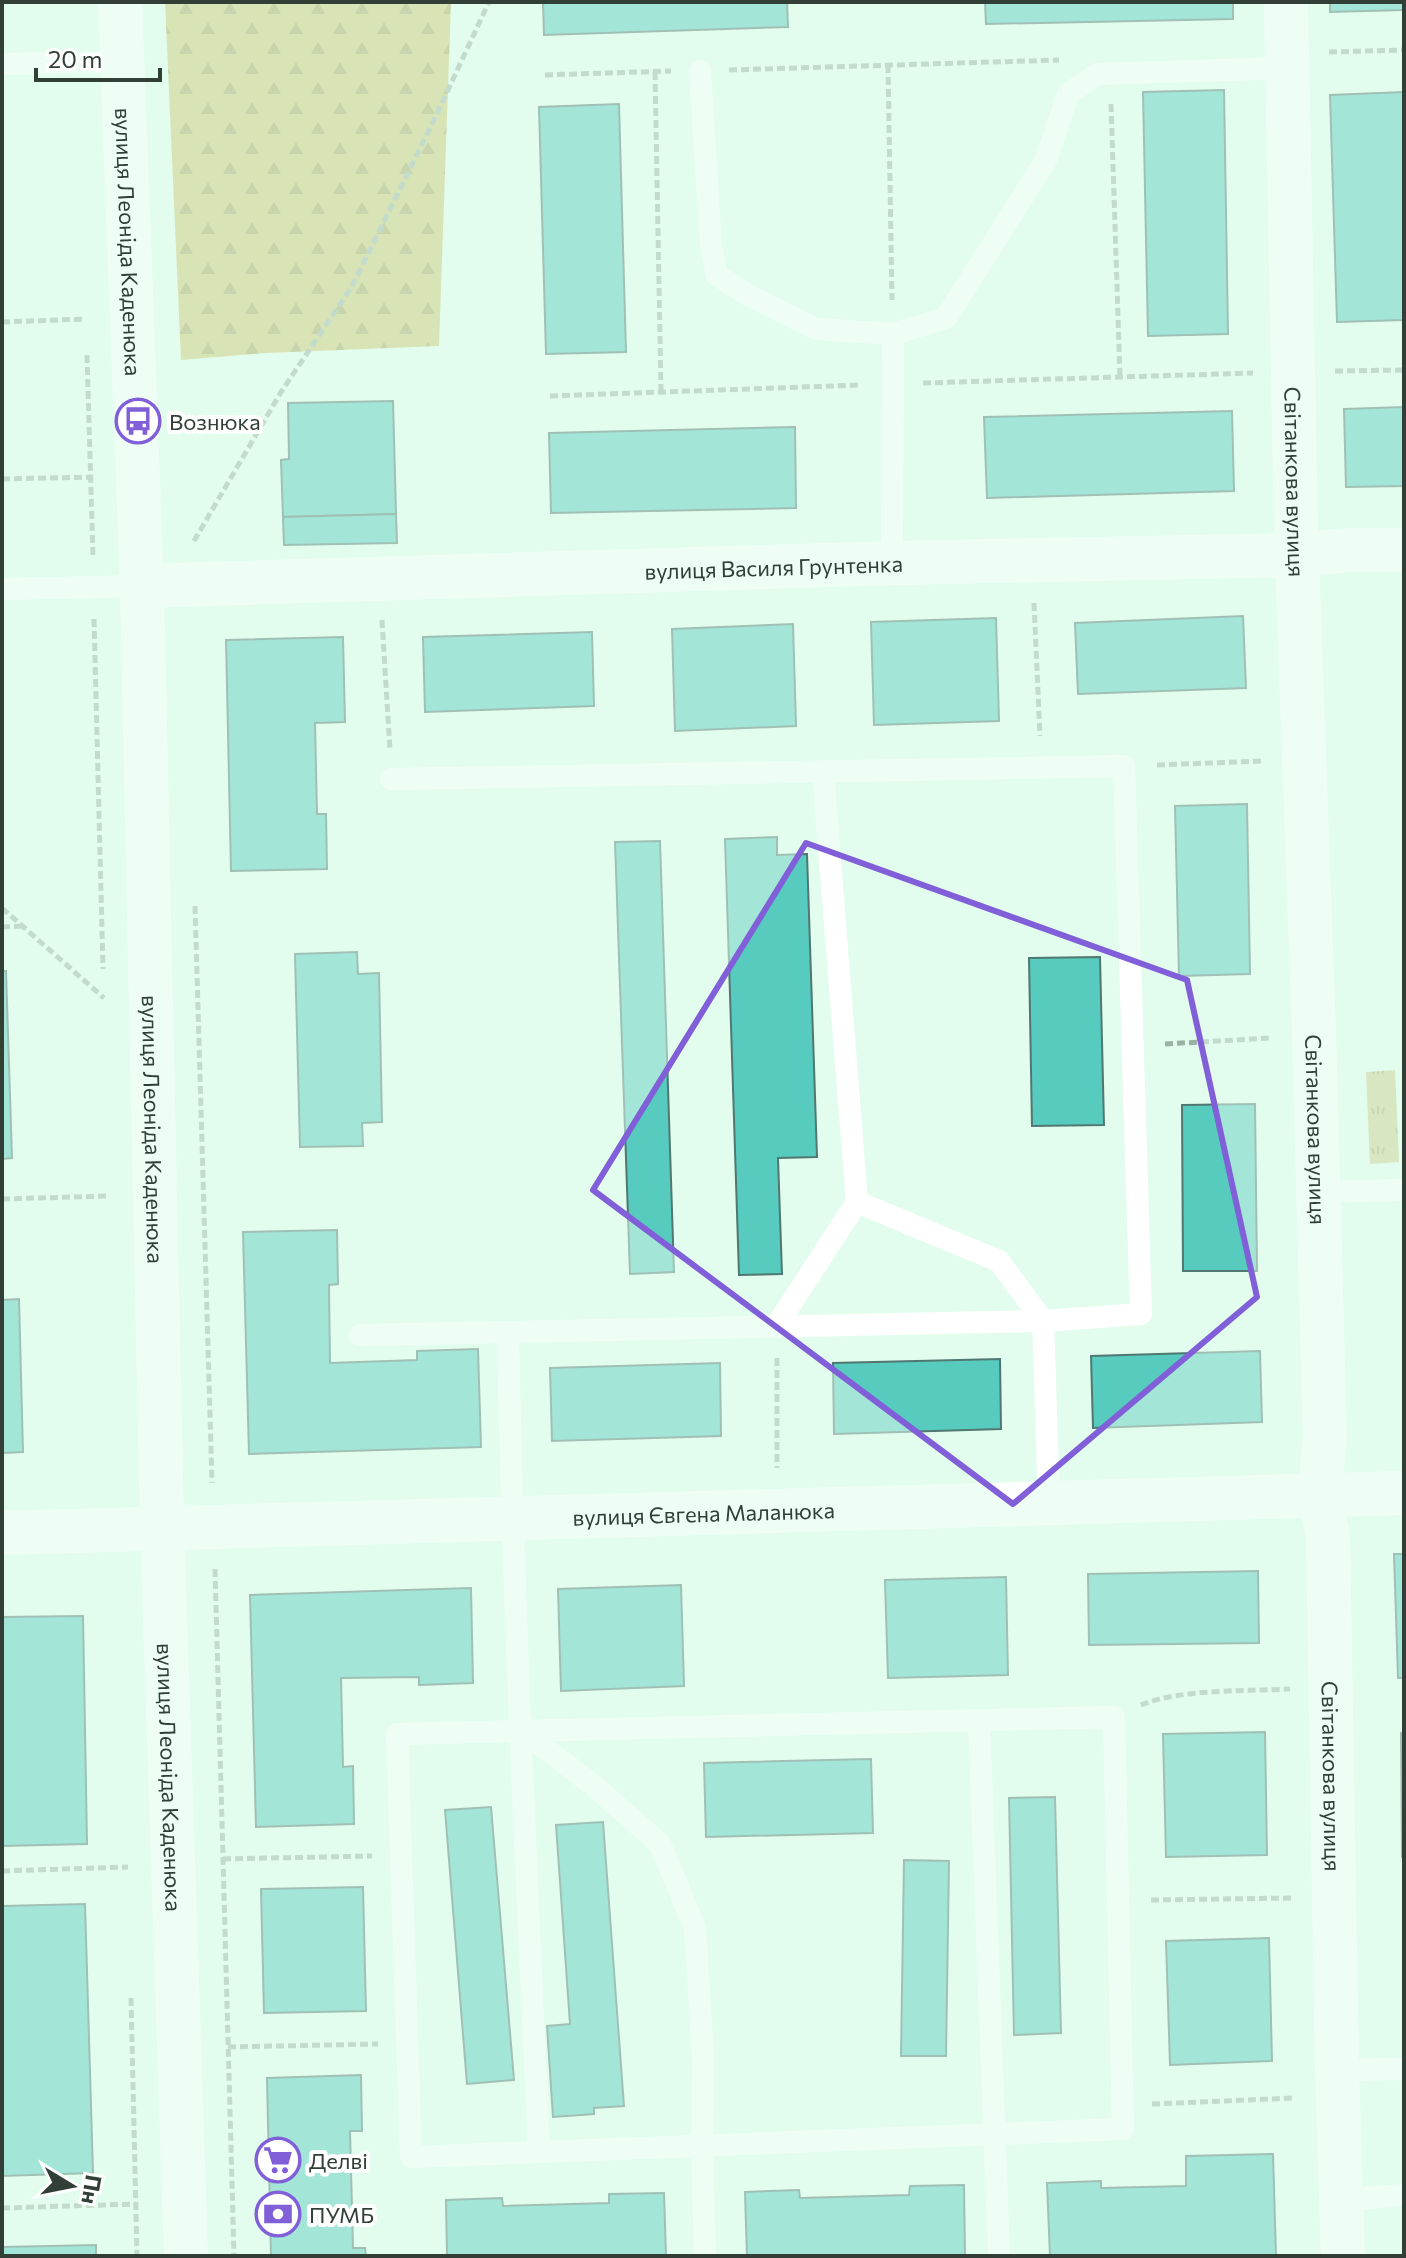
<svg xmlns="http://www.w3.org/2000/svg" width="1406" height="2258" font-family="Commissioner,sans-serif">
<defs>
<pattern id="grass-tufts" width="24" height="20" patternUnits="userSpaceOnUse" patternTransform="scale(2)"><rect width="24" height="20" fill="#cec98f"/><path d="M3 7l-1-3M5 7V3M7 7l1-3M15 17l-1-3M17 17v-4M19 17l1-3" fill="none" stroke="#a8a576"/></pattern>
<pattern id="forest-firs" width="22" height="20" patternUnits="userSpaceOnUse" patternTransform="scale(2)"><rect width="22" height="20" fill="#cdc672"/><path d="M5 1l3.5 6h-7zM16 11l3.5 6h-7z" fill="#a7a25e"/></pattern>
</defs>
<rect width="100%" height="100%" fill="#e2fded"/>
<polygon fill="url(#grass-tufts)" points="1395,1070 1399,1162 1370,1164 1366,1072"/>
<polygon fill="url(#forest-firs)" points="165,2 451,2 439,346 265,353 181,360"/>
<g fill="#57cbbe" stroke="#507772" stroke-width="2">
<polygon points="543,2 787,2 788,27 544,35"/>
<polygon points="985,2 1233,2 1233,19 986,24"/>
<polygon points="1330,2 1404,2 1404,10 1330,12"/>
<polygon points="1224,90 1228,334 1148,336 1143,92"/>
<polygon points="1404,92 1404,320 1337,322 1330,95"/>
<polygon points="619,104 626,352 546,354 539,107"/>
<polygon points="393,401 396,514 283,517 281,460 289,459 288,403"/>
<polygon points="1404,407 1404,486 1346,487 1344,409"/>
<polygon points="1232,411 1234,491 987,498 984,417"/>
<polygon points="795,427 796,508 551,513 549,433"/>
<polygon points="396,514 397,543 284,545 283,517"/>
<polygon points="1243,616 1246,688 1078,694 1075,623"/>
<polygon points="996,618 999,721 874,725 871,622"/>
<polygon points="793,624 796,726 675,731 672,629"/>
<polygon points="592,632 594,706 425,712 423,637"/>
<polygon points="343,637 345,722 315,723 317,814 326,814 327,869 231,871 226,640"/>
<polygon points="1247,804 1250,974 1179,976 1175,806"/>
<polygon points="777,837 777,855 807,854 817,1157 778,1158 782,1274 739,1275 725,839"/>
<polygon points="660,841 674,1272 630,1274 615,842"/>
<polygon points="357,952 358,974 379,973 382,1122 362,1123 363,1146 300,1147 295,954"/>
<polygon points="1100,957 1104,1125 1032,1126 1029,958"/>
<polygon points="2,971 6,971 12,1158 2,1159"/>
<polygon points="1255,1104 1257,1271 1183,1271 1182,1105"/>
<polygon points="337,1230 338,1284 329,1285 330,1363 417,1360 417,1351 478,1349 481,1447 249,1454 243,1232"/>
<polygon points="19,1299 23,1452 2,1453 2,1300"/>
<polygon points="1260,1351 1262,1422 1093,1428 1091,1356"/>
<polygon points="1000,1359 1001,1429 834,1434 833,1363"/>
<polygon points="720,1363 721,1436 552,1441 550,1368"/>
<polygon points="1394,1554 1404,1554 1404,1678 1398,1678"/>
<polygon points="1258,1571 1259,1643 1089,1645 1088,1574"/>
<polygon points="1006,1577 1008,1675 888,1678 885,1580"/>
<polygon points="681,1585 684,1686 561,1691 558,1589"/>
<polygon points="471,1588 473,1683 419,1685 419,1677 341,1678 343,1767 353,1766 354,1824 256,1827 250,1595"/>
<polygon points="83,1616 87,1844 2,1846 2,1617"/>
<polygon points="1265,1732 1267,1855 1166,1857 1163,1734"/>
<polygon points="1401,1733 1404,1733 1404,1857 1402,1857"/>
<polygon points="871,1759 873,1833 706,1837 704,1763"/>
<polygon points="1055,1797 1061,2033 1014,2035 1009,1798"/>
<polygon points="491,1807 514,2080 467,2084 445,1810"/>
<polygon points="603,1822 624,2106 594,2108 594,2114 553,2117 547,2026 570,2024 556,1825"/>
<polygon points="904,1860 949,1861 946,2056 901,2056"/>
<polygon points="363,1887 366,2011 264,2013 261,1889"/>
<polygon points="85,1904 93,2173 2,2176 2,1906"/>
<polygon points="1269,1938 1272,2061 1170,2065 1166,1941"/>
<polygon points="361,2075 362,2131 350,2131 353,2248 365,2248 366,2256 271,2256 267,2078"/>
<polygon points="1273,2154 1276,2256 1050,2256 1047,2183 1101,2181 1101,2188 1186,2186 1186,2156"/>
<polygon points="964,2185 965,2256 747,2256 745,2192 799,2190 800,2198 909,2195 910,2186"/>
<polygon points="664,2193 666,2256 447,2256 446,2200 502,2198 503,2206 609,2203 609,2194"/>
<polygon points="96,2245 96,2256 2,2256 2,2247"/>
</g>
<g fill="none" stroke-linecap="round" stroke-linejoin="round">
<g stroke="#9cb1a5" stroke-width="5" stroke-dasharray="8 4" stroke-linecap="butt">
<polyline points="1329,52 1404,50"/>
<polyline points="888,65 892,300"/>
<polyline points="729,70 1059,60"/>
<polyline points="655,72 661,391"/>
<polyline points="545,75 671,71"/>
<polyline points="1111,104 1120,377"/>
<polyline points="2,322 86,319"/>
<polyline points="87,355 93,557"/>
<polyline points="1335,371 1404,370"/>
<polyline points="923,383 1253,373"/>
<polyline points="550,396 861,385"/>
<polyline points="2,479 93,477"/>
<polyline points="194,541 281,392 351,288 433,122 489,2"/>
<polyline points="1034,603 1040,736"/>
<polyline points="94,619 103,969"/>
<polyline points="382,620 390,750"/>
<polyline points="1157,765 1263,761"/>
<polyline points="195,906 212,1483"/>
<polyline points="2,908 104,998"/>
<polyline points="2,927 22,926"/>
<polyline points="1165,1044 1271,1038"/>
<polyline points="2,1199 110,1196"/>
<polyline points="777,1358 777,1468"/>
<polyline points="215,1569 234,2256"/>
<path d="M1141,1705C1179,1689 1247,1691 1290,1689"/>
<polyline points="223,1859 372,1856"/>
<polyline points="2,1871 128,1867"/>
<polyline points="1151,1900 1293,1898"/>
<polyline points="131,1998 137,2256"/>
<polyline points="228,2047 378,2044"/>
<polyline points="1152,2104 1294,2098"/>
<polyline points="2,2208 136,2204"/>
</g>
<g stroke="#fff" stroke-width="22">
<polyline points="2,64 122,62"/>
<polyline points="700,71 711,246 717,275 744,293 816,329 893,334 946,318 1046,160 1068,94 1097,74 1287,68"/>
<polyline points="893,334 892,541 895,563"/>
<polyline points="2,589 142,586"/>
<polyline points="391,779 1124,766 1141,1314 1043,1321 999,1261 857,1202 823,772"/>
<polyline points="1319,1192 1404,1190"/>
<polyline points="777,1325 857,1202"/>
<path d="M508,1332C513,1606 527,1879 539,2152L1123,2129L1114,1717L397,1734L411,2157L539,2152"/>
<polyline points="360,1335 1043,1321 1049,1502"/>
<polyline points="979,1720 999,2256"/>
<polyline points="521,1730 593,1785 660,1844 695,1928 703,2058 702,2146 705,2256"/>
<polyline points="1337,2070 1404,2069"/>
<polyline points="1341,2200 1404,2195"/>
</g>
<g stroke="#fff" stroke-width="44">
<path id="s1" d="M120,2L142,586L162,1526L186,2256"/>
<path id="s2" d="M1286,2L1296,531L1314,1034L1325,1440L1319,1495L1328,1536L1337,2070L1343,2256"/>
<path id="s3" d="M142,586L895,563L1298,555L1348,550H1404"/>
<path id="s4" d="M2,1533L1404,1493"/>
</g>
</g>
<path d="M0 0H1406V2258H0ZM806,843L1187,980L1257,1297L1013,1504L593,1190Z" fill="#e2fded" fill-opacity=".55" fill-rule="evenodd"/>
<path fill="none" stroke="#815fd9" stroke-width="6" stroke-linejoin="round" d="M806,843L1187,980L1257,1297L1013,1504L593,1190Z"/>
<defs>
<g id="bus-ring" transform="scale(2.3)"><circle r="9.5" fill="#fff" stroke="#815fd9" stroke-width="1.5"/><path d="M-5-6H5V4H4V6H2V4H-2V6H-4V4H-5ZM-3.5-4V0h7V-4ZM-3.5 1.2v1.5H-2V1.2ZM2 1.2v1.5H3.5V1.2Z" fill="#815fd9"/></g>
<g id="supermarket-ring" transform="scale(2.3)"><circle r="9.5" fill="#fff" stroke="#815fd9" stroke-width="1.5"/><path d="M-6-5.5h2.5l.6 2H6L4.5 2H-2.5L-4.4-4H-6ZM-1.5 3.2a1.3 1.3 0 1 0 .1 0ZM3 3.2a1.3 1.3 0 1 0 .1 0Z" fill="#815fd9"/></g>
<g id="bank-ring" transform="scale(2.3)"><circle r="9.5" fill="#fff" stroke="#815fd9" stroke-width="1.5"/><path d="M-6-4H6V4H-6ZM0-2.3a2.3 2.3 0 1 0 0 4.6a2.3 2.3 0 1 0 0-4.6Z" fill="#815fd9"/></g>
</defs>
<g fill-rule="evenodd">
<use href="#bus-ring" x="138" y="421"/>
<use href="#supermarket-ring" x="278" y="2160"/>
<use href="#bank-ring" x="278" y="2214"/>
</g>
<g text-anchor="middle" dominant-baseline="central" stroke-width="8" stroke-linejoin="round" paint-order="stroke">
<g font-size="22" fill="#313f37" stroke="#fff">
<text stroke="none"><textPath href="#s1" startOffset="240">вулиця Леоніда Каденюка</textPath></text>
<text stroke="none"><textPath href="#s2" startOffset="480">Світанкова вулиця</textPath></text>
<text stroke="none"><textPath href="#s3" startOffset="632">вулиця Василя Грунтенка</textPath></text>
<text stroke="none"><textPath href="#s1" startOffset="1128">вулиця Леоніда Каденюка</textPath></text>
<text stroke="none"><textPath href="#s2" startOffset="1128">Світанкова вулиця</textPath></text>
<text stroke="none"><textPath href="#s4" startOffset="702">вулиця Євгена Маланюка</textPath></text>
<text stroke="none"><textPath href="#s2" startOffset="1776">Світанкова вулиця</textPath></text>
<text stroke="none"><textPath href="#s1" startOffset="1776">вулиця Леоніда Каденюка</textPath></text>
</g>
<g font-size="22" fill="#313f37" stroke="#fff" text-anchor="start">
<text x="169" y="421">Вознюка</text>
<text x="309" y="2160">Делві</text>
<text x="309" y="2214">ПУМБ</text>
</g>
</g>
<rect width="1406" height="2258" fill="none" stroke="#313f37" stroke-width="8"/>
<g transform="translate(72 2186) rotate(100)" stroke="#ffffff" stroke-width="6" paint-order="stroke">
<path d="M0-6L14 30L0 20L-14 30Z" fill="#313f37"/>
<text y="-12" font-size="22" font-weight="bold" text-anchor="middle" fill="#313f37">Пн</text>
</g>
<path d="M36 68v12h124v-12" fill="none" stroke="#313f37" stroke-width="4"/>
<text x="48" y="68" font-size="24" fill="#313f37" stroke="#ffffff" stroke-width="6" paint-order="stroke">20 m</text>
</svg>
